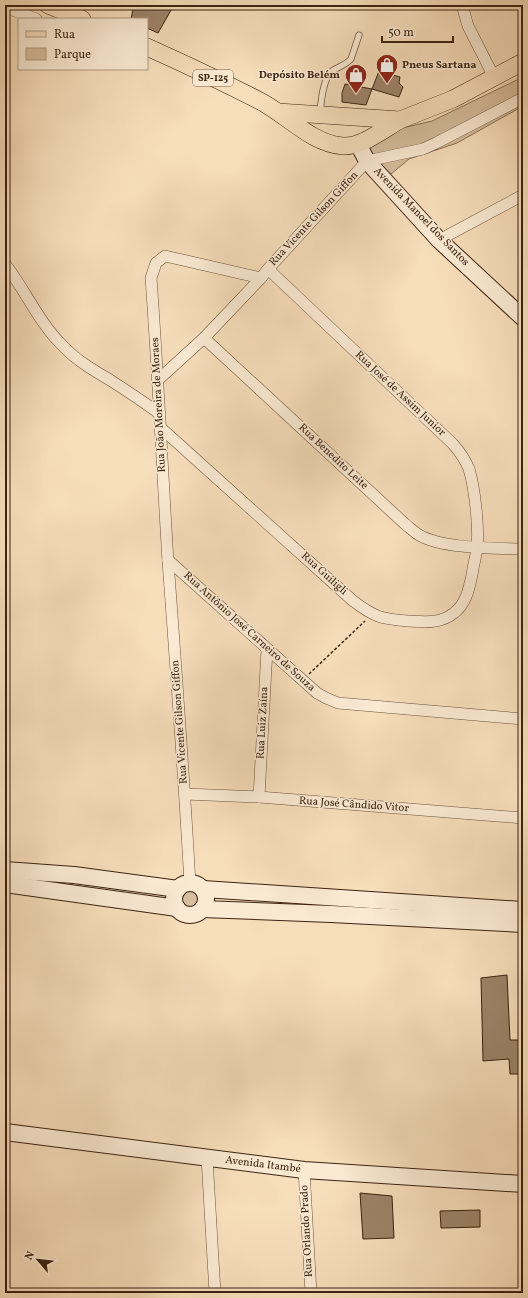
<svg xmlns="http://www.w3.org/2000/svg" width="528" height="1298" font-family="Vollkorn,serif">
<rect width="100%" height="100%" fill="#f7debb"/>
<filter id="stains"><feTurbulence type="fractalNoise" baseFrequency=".005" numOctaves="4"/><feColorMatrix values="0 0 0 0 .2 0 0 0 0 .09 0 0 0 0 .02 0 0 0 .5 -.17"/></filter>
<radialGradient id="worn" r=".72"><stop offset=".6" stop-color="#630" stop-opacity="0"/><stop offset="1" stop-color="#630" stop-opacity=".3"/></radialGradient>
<g fill="#d7be9e" stroke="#8a7058">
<polygon points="523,77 523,106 457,143 409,159 391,174 382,170 369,151 371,141 377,134 432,121"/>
<circle cx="190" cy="899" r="8"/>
</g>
<g fill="#9d8469" stroke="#3c2311">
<polygon points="134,5 174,5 158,33 147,28 147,19 131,19"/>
<polygon points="379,71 400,77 399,83 403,87 399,97 372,89"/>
<polygon points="345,84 372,89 366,105 342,102 342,93"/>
<polygon points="507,975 510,1040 523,1040 523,1074 510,1074 509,1059 483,1061 481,978"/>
<polygon points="360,1193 392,1196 394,1238 363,1239"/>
<polygon points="480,1210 480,1227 441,1228 440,1211"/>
</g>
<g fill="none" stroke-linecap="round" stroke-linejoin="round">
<g stroke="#6b523c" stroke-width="7">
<path id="lane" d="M320,113C321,102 323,78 332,71C338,67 346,65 351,59L359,35"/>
</g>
<g stroke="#6b523c" stroke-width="12">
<g id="street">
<polyline points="462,5 468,26 494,77"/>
<polyline points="5,7 36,19"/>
<polyline points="439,240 523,195"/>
<path d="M5,264C26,291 39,323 63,346C76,360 93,370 110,380C127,391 144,402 160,414"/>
<path d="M204,338L405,524C409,527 414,532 419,535C443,549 495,548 523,549"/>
<polyline points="159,379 204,338 261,278 268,269 367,161 423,149 436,143 523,98"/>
<path d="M161,428L352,600C374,617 381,619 408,621C425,622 440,624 454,613C466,604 469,589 472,575C473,566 476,557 477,548C479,528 475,489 469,469C465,459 460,452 453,444L268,269"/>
<polyline points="168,560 317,693 326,698 338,703 523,719"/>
<polyline points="185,794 259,797 523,818"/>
<polyline points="259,797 267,649"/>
<path d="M190,884C184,776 176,668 168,561C162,466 158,372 151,278L156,263L165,256L261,278"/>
<polyline points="207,1158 215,1293"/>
<polyline points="304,1170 311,1293"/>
</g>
</g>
<g stroke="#3c2311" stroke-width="18">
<g id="secondary">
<polyline points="358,144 367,161 439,240 523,318"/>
<polyline points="5,870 74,875 178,889"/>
<circle cx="190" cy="899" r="16"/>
<polyline points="5,884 177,908"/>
<polyline points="203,889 523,910"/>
<polyline points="202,909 331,914 523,924"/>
<polyline points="5,1132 304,1170 523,1184"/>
</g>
</g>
<g stroke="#3c2311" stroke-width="18">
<g id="primary">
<polyline points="48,5 82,19"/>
<path d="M147,47C185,64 223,82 260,101C287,115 312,144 343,146C362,147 384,129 400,120"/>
<polyline points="278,112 400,120 453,99 523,62"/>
</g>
</g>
<polyline stroke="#3c2311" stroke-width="1.5" stroke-dasharray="3 2" stroke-linecap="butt" points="309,674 365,621"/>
<use href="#lane" stroke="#faead3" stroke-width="5.5"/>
<use href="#street" stroke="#faead3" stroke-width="11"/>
<use href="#secondary" stroke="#faead3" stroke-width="16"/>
<use href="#primary" stroke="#f7debb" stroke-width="17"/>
</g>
<defs>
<g id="shop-pin" transform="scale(1.15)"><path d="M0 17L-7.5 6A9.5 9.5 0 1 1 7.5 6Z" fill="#8f2418" stroke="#faead3"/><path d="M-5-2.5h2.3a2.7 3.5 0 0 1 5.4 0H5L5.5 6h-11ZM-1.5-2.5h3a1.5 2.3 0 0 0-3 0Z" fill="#fff"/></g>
</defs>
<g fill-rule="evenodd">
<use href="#shop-pin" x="387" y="65"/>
<use href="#shop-pin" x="356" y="75"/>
</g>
<g text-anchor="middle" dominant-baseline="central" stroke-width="3" stroke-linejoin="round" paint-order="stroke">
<rect fill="#faead3" stroke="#755f4b" stroke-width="1" x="193" y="70" width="40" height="16" rx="3"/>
<g font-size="10" font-weight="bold" fill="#3c2311">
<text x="213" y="78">SP-125</text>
</g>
<g font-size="11" font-weight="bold" fill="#3c2311" stroke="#faead3" text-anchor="start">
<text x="402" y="65">Pneus Sartana</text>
<text x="340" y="75" text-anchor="end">Depósito Belém</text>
</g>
<g font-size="11" fill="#3c2311" stroke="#faead3">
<text transform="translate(421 217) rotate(46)">Avenida Manoel dos Santos</text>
<text transform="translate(314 219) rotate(-47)">Rua Vicente Gilson Giffon</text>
<text transform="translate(400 394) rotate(43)">Rua José de Assim Junior</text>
<text transform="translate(159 405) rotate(-93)">Rua João Moreira de Moraes</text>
<text transform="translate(333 457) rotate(43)">Rua Benedito Leite</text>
<text transform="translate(324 574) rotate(42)">Rua Guiligli</text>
<text transform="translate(249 632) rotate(42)">Rua Antônio José Carneiro de Souza</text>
<text transform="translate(180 722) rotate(-94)">Rua Vicente Gilson Giffon</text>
<text transform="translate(263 723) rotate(-87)">Rua Luiz Zaína</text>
<text transform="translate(354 805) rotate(4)">Rua José Cândido Vitor</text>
<text transform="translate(263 1165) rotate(7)">Avenida Itambé</text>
<text transform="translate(307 1231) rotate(-93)">Rua Orlando Prado</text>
</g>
</g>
<rect width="528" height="1298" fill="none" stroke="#f7debb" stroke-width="20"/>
<rect x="6" y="6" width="516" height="1286" fill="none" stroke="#3c2311" stroke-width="2"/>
<rect x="10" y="10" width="508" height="1278" fill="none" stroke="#3c2311"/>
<rect x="18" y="18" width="130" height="52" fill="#faead3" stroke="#ae9a85"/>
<rect x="26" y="31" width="20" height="6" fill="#f7debb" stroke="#ae9a85"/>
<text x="54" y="38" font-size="12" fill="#3c2311">Rua</text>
<rect x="26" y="48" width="20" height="12" fill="#d7be9e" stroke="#ae9a85"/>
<text x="54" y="58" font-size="12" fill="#3c2311">Parque</text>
<g transform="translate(38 1260) rotate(298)" stroke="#faead3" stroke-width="3" paint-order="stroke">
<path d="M0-3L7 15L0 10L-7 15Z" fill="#3c2311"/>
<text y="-6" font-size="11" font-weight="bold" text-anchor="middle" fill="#3c2311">N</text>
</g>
<path d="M382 36v6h71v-6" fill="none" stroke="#3c2311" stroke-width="2"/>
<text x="388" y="36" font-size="12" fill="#3c2311" stroke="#faead3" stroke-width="3" paint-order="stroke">50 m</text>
<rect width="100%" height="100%" filter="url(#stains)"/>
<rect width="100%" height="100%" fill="url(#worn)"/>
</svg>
